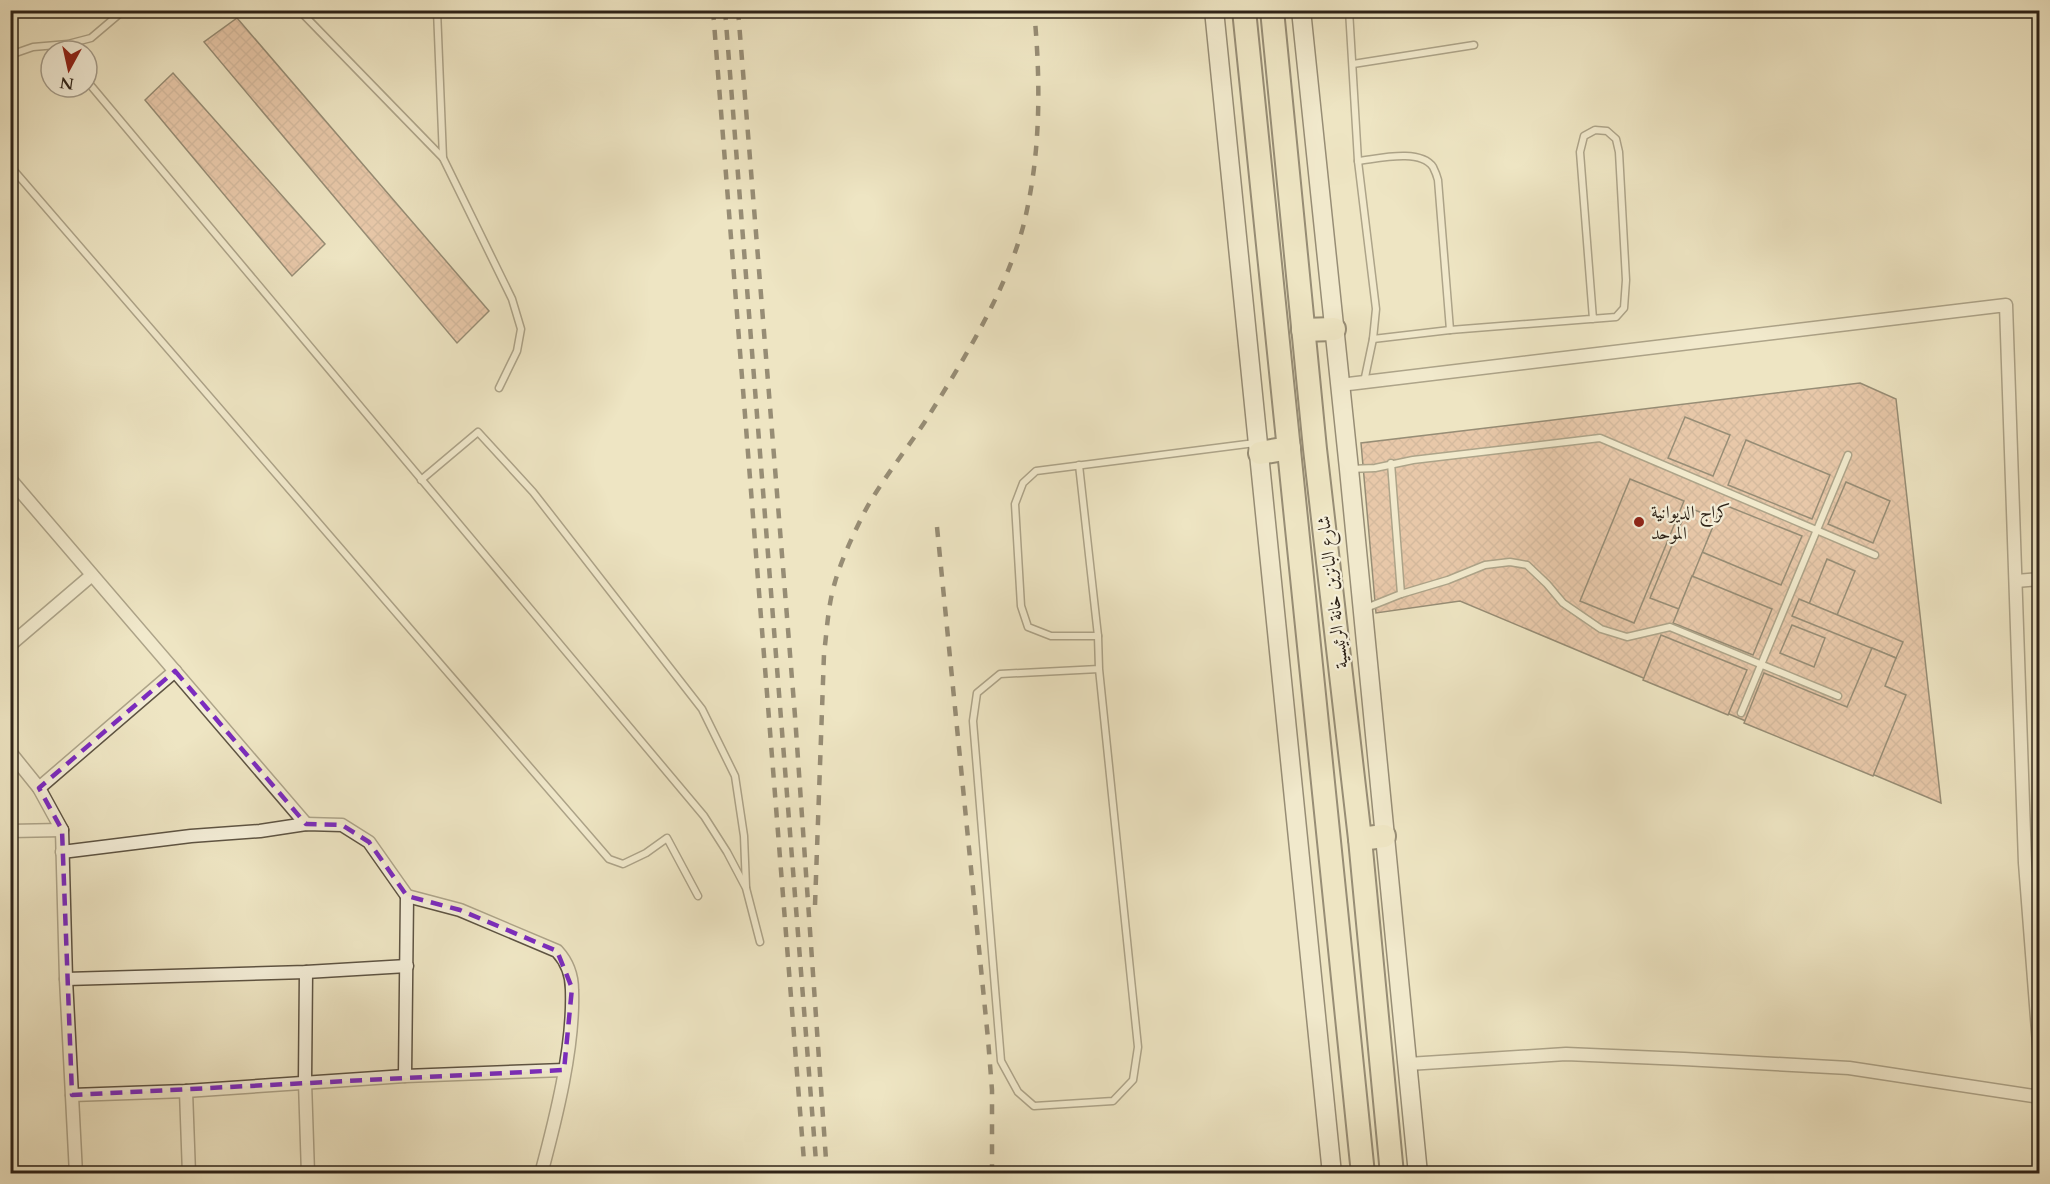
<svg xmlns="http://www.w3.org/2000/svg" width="2050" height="1184" font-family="Cardo,Amiri,serif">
<defs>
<pattern id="building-cross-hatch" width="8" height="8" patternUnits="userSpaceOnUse" patternTransform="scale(1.5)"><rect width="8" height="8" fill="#e1a58b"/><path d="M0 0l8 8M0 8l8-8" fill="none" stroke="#b78671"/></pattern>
</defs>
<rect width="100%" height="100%" fill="#eee5c3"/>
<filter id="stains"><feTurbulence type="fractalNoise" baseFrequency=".00333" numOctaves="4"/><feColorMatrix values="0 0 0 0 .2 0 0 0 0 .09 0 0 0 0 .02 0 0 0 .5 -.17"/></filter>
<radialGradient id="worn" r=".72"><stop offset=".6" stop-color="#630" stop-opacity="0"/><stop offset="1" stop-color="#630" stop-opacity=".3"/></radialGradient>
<g fill="url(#building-cross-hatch)" stroke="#2e2318" stroke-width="1.5">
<polygon points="237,18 489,311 457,343 204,42"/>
<polygon points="173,73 325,244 292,276 145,100"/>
<polygon points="1860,383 1896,399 1941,803 1460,601 1376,613 1361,443"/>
<polygon points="1685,417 1730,435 1713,476 1668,458"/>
<polygon points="1746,440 1830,475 1812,519 1728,485"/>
<polygon points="1630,479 1684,501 1634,623 1580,601"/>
<polygon points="1846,482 1890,501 1873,543 1828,524"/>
<polygon points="1722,504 1802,536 1781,585 1702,552"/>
<polygon points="1688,507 1716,519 1679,609 1650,598"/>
<polygon points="1827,559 1855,571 1837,615 1809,604"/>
<polygon points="1692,576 1772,609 1753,655 1673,623"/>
<polygon points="1799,599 1903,642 1896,658 1792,616"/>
<polygon points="1792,625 1825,638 1814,667 1780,653"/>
<polygon points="1661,635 1747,670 1728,715 1643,680"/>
<polygon points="1872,648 1896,658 1885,686 1906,695 1873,776 1744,723 1764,673 1847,707"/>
</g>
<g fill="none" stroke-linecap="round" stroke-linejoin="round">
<g stroke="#5e5443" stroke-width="9">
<g id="lane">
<polyline points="299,10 443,158"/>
<polyline points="437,10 443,158 512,299 521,329 517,351 499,388"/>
<polyline points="1349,10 1358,161 1376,309 1373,339 1364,382"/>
<polyline points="10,55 33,47 68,44 91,38 124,10"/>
<polyline points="1353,64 1474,45"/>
<polyline points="87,81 704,816 727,852 746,888 760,942"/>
<path d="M1358,161C1377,159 1420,148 1433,167C1435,171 1437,176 1438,180L1450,330"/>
<polyline points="10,166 609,859 623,864 646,853 667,838 698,896"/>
<polyline points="1373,339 1450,330 1616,317 1624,308 1626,280 1619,152 1616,139 1607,131 1595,130 1584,136 1580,152 1593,319"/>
<polyline points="1079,465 1098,636"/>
<polyline points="1350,469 1375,468 1413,460 1600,438 1875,555"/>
<polyline points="421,480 478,432 533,492 702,709 735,776 744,836 746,887"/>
<polyline points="1401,594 1448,580 1485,565 1510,562 1527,565 1547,584 1563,603 1601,629 1627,637 1670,627 1838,696"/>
<polyline points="1366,608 1401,594 1391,463"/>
<polyline points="1099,669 1000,674 977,693 973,721 1001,1061 1018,1092 1034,1106 1113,1101 1133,1080 1138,1047 1099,669 1098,636 1051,636 1028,627 1021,606 1015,504 1023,483 1036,471 1255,443"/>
<polyline points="1741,713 1848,455"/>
</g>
</g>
<g stroke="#5e5443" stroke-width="15">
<g id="street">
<polyline points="1340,385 2006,305 2025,863 2040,1057"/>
<polyline points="10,479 306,824"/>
<polyline points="2016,581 2040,579"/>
<polyline points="10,645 92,575"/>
<polyline points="10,752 39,788 62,830 66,979 76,1174"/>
<polyline points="39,788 175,671"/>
<polyline points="10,831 62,830"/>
<path d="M62,852L191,836L260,831L306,824L342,825L369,842L407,896L460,910L557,951C567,962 572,975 572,990C574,1047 556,1118 541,1174"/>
<polyline points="306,972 305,1082 308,1174"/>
<polyline points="66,979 306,972 407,966"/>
<polyline points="1408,1064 1566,1054 1684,1059 1849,1068 2040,1097"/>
<polyline points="405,1076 407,896"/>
<polyline points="186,1091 189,1174"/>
<polyline points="72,1095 186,1091 405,1076 564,1070"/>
<polyline points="10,1173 76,1173"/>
</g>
</g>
<g stroke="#2e2318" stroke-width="21">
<g id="secondary">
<polyline points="1214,10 1332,1174"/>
<polyline points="1301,10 1349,469 1418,1174"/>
</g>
</g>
<g stroke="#2e2318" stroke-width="26">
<g id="highway">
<polyline points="1244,10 1363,1174"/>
<polyline points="1272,10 1315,449 1360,839 1392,1174"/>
<polyline points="1303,330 1334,329"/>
<polyline points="1260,453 1289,448"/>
<polyline points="1360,839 1384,836"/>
</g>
</g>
<use href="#lane" stroke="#f4eed8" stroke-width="6"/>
<use href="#street" stroke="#f4eed8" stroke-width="12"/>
<use href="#secondary" stroke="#f4eed8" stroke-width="18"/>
<use href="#highway" stroke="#eee5c3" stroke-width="22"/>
<g stroke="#2e2318" stroke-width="4.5" stroke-dasharray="10 10" stroke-linecap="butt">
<polyline points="713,10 805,1174"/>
<polyline points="725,10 817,1174"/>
<polyline points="738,10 795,716 827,1174"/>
<polyline points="937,527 988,1039 992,1090 992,1174"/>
<path d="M815,905L824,654C827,630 828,605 835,582C842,558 854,533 865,511C883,478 908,448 928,417C964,359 1005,293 1023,227C1041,156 1041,83 1034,10"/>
</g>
</g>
<path d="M0 0H2050V1184H0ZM175,671L306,824L342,825L369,842L407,896L460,910L557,951L572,988L564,1070L72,1095L62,830L39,788Z" fill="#eee5c3" fill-opacity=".55" fill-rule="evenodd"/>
<path fill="none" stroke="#7b2cbf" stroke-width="4.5" stroke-dasharray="12 8" stroke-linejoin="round" d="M175,671L306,824L342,825L369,842L407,896L460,910L557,951L572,988L564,1070L72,1095L62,830L39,788Z"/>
<circle fill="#8f2418" stroke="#f4eed8" stroke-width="2" cx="1639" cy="522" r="6"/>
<g text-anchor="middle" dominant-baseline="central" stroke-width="4.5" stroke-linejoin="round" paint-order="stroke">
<g font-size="18" fill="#2e2318" stroke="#f4eed8" text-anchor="start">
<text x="1651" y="512">كراج الديوانية<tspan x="1651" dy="21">الموحد</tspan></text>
</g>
<g font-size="18" fill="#2e2318" stroke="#f4eed8">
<text transform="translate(1333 592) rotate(-97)">شارع البانزين خانة الرئيسية</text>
</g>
</g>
<rect width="2050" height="1184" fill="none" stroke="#eee5c3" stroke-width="36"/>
<rect x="12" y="12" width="2026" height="1160" fill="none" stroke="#2e2318" stroke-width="3"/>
<rect x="18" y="18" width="2014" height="1148" fill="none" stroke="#2e2318" stroke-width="1.5"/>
<g transform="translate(69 69) rotate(188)"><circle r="28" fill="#f4eed8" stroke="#a59d8b" stroke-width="1.5"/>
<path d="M0-4.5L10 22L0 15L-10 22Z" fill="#8f2418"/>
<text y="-9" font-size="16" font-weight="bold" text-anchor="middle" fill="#2e2318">N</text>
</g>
<rect width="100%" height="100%" filter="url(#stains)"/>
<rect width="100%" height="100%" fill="url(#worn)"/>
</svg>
